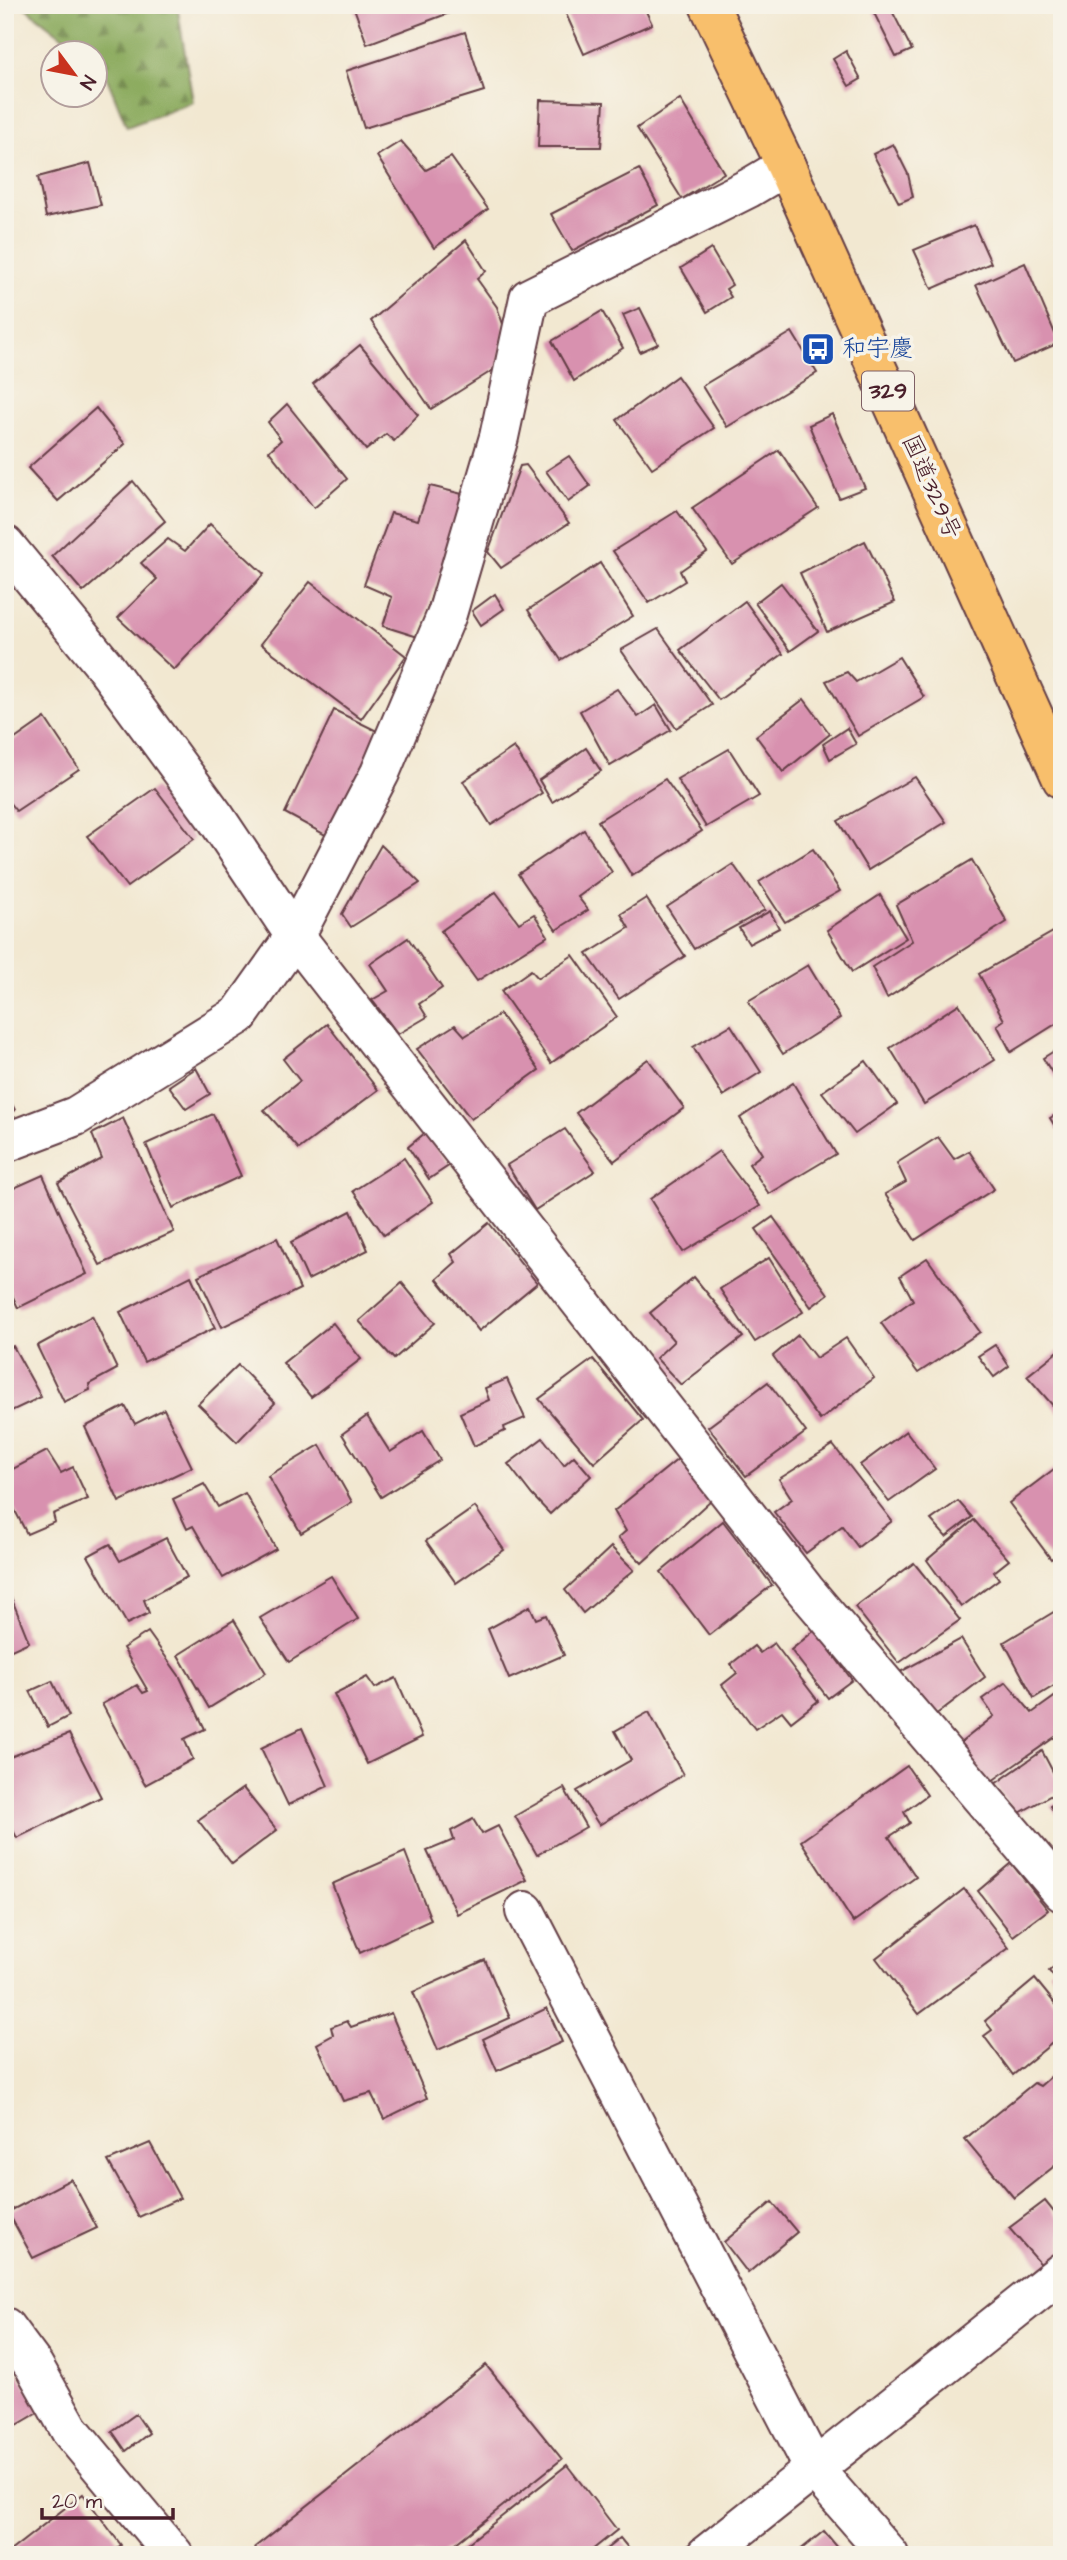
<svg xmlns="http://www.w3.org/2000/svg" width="1067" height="2560" font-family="'Architects Daughter','Klee One',sans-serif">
<defs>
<pattern id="forest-firs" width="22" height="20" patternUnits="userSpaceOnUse" patternTransform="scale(1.75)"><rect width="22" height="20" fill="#8dac60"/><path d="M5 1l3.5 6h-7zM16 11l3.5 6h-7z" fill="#758b4f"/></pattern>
</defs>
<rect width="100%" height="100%" fill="#f7f3e8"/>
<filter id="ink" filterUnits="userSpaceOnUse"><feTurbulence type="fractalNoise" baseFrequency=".0143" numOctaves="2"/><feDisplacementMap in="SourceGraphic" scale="14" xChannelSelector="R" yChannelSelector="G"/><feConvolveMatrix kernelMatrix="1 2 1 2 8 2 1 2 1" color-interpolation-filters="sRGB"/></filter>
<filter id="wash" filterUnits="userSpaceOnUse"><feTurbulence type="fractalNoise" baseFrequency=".00686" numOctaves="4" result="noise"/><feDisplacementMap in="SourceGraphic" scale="28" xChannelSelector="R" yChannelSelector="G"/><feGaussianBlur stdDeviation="1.57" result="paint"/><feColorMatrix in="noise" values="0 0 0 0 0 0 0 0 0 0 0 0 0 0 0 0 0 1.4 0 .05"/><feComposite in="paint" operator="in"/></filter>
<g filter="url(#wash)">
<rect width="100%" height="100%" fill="#f2e8d1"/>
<polygon fill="url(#forest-firs)" stroke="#6c6646" stroke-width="2" points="22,5 177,5 193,102 127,127 103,68 95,62 94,52 83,52"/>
<g id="blocks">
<g fill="#d891af">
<polygon points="353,5 456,5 457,10 367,44"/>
<polygon points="562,5 643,5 652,24 584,54"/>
<polygon points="870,5 889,5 912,50 896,57"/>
<polygon points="465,32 484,91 364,128 346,71"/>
<polygon points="846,51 861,79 849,86 833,59"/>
<polygon points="680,99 724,173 682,199 637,128"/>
<polygon points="540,100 604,102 601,147 538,147"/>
<polygon points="401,141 426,170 451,157 488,209 434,248 377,156"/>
<polygon points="893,144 908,174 913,197 899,203 873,154"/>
<polygon points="90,163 101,205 46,217 38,177"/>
<polygon points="639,169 658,205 572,251 551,214"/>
<polygon points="974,225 991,263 932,289 914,250"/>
<polygon points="466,240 486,271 477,279 497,307 505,330 498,367 431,409 371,321"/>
<polygon points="711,249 732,285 726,289 731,297 707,312 681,268"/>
<polygon points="1025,263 1059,343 1013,363 976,285"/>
<polygon points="640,308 658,344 640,352 623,315"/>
<polygon points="602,311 623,348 574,381 552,341"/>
<polygon points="792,332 817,373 727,427 702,386"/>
<polygon points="360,345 418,415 394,441 386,434 366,450 313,384"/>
<polygon points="677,376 714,428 652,468 617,420"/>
<polygon points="287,404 347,479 314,508 269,451 281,440 268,422"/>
<polygon points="96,408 125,444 58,501 28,468"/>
<polygon points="832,414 865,488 839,498 809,425"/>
<polygon points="779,450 818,508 732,564 692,508"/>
<polygon points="569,456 590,486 568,502 546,471"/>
<polygon points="526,465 569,523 501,568 488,552 520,466"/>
<polygon points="133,481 165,521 83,592 52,556"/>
<polygon points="430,486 466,495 418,637 383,626 392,597 364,585 391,513 418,520"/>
<polygon points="677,511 707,552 680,571 685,581 649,603 613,551"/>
<polygon points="210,524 264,574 174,670 118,618 157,579 141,563 168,539 185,551"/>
<polygon points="865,541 895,602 827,632 800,573"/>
<polygon points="600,563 633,616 561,660 528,610"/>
<polygon points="310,582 406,656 361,719 261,644"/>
<polygon points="781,583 818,631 790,651 755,603"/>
<polygon points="495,594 504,609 481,625 472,611"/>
<polygon points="745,601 783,654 719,700 680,650"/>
<polygon points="658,629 712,705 676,728 621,650"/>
<polygon points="899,657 924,697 858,736 826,681 847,672 856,682"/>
<polygon points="617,689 638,717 656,705 671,730 610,766 580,711"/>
<polygon points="804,699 830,734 783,772 756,736"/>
<polygon points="334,710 383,734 329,837 285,813"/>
<polygon points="45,718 79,769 16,811 5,797 5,746"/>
<polygon points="847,728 856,744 830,759 823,744"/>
<polygon points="514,747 542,793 491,825 463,781"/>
<polygon points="586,748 601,771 552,802 539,780"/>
<polygon points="729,749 759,796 706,827 677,779"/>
<polygon points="915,777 946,822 868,870 838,821"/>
<polygon points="665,779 702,831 632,876 598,821"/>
<polygon points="155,788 194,839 127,887 87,836"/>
<polygon points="584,830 612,872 578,897 588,910 556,930 518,874"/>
<polygon points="381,845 420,883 351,927 342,914"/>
<polygon points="813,849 840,891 785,922 759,882"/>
<polygon points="972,860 1007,922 887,998 872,967 912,941 896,905"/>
<polygon points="733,864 765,910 694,949 667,907"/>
<polygon points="496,892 519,923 534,914 548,936 477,981 441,931"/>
<polygon points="880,895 906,938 852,972 827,930"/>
<polygon points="646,898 685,956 619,999 587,954 629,928 621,914"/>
<polygon points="770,911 779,928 749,944 739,928"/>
<polygon points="1062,927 1062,1020 1011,1052 997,1025 1004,1020 979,974"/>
<polygon points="408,938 442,988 419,1004 427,1017 398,1034 372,1000 388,991 370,964"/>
<polygon points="573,955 617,1017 551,1063 501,991 531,970 538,978"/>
<polygon points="808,965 840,1018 783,1054 748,1001"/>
<polygon points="959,1004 995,1060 924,1104 890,1048"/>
<polygon points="500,1014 539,1070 471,1119 417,1049 455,1025 465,1036"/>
<polygon points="327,1024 378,1090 299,1149 264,1110 300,1081 283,1059"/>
<polygon points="731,1025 761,1072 723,1096 693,1047"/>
<polygon points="1062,1046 1062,1089 1043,1058"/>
<polygon points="648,1059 684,1108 614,1161 576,1113"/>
<polygon points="866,1061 897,1104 855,1134 822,1092"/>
<polygon points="196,1068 210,1094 186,1109 169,1086"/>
<polygon points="793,1083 836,1154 769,1194 749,1164 762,1154 740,1118"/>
<polygon points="5,1090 15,1110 5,1115"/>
<polygon points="1062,1111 1062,1138 1050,1118"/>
<polygon points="213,1114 241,1176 173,1208 146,1144"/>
<polygon points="123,1118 174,1232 100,1265 58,1183 102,1159 92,1134"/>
<polygon points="565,1129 595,1171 535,1210 507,1165"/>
<polygon points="425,1133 450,1165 429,1179 408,1147"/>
<polygon points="938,1137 954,1159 969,1151 994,1189 915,1240 885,1194 906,1182 897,1163"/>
<polygon points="719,1151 760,1206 683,1252 650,1199"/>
<polygon points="404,1158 433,1202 384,1235 353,1191"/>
<polygon points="43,1175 87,1274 18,1308 5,1279 5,1192"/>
<polygon points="351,1211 368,1250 308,1280 291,1242"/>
<polygon points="773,1217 828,1294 811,1307 756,1229"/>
<polygon points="489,1223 537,1283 479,1331 437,1279 456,1262 451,1254"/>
<polygon points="277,1238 300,1289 222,1327 198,1276"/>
<polygon points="769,1258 803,1312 755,1342 720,1289"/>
<polygon points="927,1258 980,1332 918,1373 881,1323 913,1300 900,1276"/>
<polygon points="191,1276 215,1328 144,1362 120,1312"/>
<polygon points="694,1277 743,1337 681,1385 656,1358 674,1341 650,1313"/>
<polygon points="402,1283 435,1323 394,1359 359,1321"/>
<polygon points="92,1316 117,1369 89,1384 90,1390 64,1402 37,1346"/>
<polygon points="333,1323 361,1359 311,1397 283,1363"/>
<polygon points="798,1335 816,1358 846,1338 874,1378 820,1420 773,1356"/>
<polygon points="995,1345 1009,1366 994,1377 978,1356"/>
<polygon points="13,1346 41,1397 5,1414 5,1350"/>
<polygon points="1062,1348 1062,1416 1027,1376"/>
<polygon points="593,1359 643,1420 594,1463 539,1399"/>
<polygon points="238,1365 275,1403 237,1442 198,1404"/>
<polygon points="507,1379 525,1418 504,1427 505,1431 474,1446 460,1413 489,1400 485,1388"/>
<polygon points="768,1382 806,1432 746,1476 708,1427"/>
<polygon points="125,1406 135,1424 164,1409 192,1467 119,1502 85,1427"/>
<polygon points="367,1416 390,1452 423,1431 440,1460 381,1497 342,1434"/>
<polygon points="906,1431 935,1469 889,1502 860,1465"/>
<polygon points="543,1438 564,1465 574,1456 591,1476 550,1514 532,1495 508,1464"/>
<polygon points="320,1445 352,1502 301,1533 268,1476"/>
<polygon points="833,1445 892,1521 858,1547 842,1526 806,1553 774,1512 792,1499 779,1479"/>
<polygon points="47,1451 61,1473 73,1467 88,1499 53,1514 55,1522 27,1534 5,1491 5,1473"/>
<polygon points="678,1459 711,1500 642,1563 618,1538 626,1531 614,1511"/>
<polygon points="1062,1463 1062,1551 1051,1559 1009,1503"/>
<polygon points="204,1484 218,1507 245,1493 276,1549 223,1578 193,1526 187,1529 173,1499"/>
<polygon points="958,1501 972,1517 946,1537 931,1520"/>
<polygon points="475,1507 504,1550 456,1583 426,1541"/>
<polygon points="974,1520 1009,1560 994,1572 999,1579 961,1607 927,1560"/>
<polygon points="723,1521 772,1585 709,1635 661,1572"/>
<polygon points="166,1538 187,1577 144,1600 149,1613 127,1624 88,1556 110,1544 120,1561"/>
<polygon points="611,1547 634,1570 583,1613 565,1590"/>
<polygon points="914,1563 960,1620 899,1663 855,1607"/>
<polygon points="331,1576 358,1619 289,1662 260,1618"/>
<polygon points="5,1582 29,1642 5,1653"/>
<polygon points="530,1606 536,1619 546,1615 564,1655 509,1679 488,1629"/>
<polygon points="1062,1607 1062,1681 1034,1698 1004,1642"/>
<polygon points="234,1620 266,1673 209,1708 178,1655"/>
<polygon points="815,1630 852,1680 828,1698 791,1650"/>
<polygon points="148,1632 180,1677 205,1729 184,1739 193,1759 145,1785 102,1704 137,1685 143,1693 148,1691 123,1648"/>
<polygon points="961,1639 985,1677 934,1716 900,1672"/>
<polygon points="774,1643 818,1701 791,1722 782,1711 755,1729 722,1685 737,1673 731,1664 754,1646 760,1653"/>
<polygon points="367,1677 375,1688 396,1678 422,1737 367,1764 334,1694"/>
<polygon points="52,1681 69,1716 48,1727 30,1691"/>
<polygon points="1006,1682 1032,1713 1060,1693 1062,1732 989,1783 959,1744 994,1716 982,1699"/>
<polygon points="649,1712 683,1775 599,1825 577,1791 631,1760 615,1731"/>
<polygon points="302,1728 328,1786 288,1805 261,1748"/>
<polygon points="69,1734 101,1797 17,1838 5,1815 5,1759"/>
<polygon points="1042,1751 1062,1789 1016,1815 995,1784"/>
<polygon points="907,1766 927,1795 904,1812 910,1823 889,1837 916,1877 853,1922 801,1841"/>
<polygon points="243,1788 277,1830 232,1864 198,1820"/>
<polygon points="564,1788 586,1827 537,1855 515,1816"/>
<polygon points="1062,1799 1062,1823 1050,1806"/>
<polygon points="473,1819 482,1834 498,1826 527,1880 457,1914 427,1851 454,1840 451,1831"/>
<polygon points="405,1852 431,1920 360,1953 332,1884"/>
<polygon points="1011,1863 1048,1910 1013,1936 978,1891"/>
<polygon points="964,1889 1009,1948 919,2014 876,1958"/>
<polygon points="1062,1959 1062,1987 1049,1971"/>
<polygon points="485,1960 510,2018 438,2050 413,1992"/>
<polygon points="1035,1979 1062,2012 1062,2035 1013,2075 984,2036 992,2030 985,2021"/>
<polygon points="547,2008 562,2042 497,2071 483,2039"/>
<polygon points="391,2013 427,2098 384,2119 371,2093 343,2101 317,2044 333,2035 331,2027 347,2021 351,2027"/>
<polygon points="1062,2067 1062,2160 1014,2198 965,2139 1034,2083 1040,2086"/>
<polygon points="150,2143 180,2198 139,2217 108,2161"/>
<polygon points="71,2179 97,2228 33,2258 8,2212"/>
<polygon points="1045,2201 1062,2222 1062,2256 1045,2269 1009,2228"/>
<polygon points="772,2202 797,2232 748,2273 724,2242"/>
<polygon points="13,2365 41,2411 5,2432 5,2369"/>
<polygon points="486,2365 562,2459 441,2555 261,2555 255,2547"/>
<polygon points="136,2414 149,2433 126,2451 112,2431"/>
<polygon points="567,2465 617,2530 586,2555 453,2555"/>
<polygon points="83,2494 121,2545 109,2555 5,2555"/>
<polygon points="824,2531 844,2555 794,2555"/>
<polygon points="620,2538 634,2555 599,2555"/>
</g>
</g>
</g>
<g filter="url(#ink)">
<use href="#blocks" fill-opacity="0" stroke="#633d44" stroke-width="2"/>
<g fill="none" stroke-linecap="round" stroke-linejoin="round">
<g stroke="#633d44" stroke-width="42">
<g id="minor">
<polyline points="5,545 103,664 216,818 295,936 805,1590 1062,1892"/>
<polyline points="5,1143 76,1116 239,1015 295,936 380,773 447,614 499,437 529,298 749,188 786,166"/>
<polyline points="525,1911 814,2469 889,2555"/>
<polyline points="5,2327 34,2366 70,2430 174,2555"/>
<polyline points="706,2555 1062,2272"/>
</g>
</g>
<g stroke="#633d44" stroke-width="42">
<polyline id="trunk" points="709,5 786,166 1062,779"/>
</g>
<use href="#minor" stroke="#fff" stroke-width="38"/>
<use href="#trunk" stroke="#f8bf6c" stroke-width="38"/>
</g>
</g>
<defs>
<g id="bus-square" transform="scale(1.75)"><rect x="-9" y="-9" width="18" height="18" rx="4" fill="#1a4fb4" stroke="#f7f3e8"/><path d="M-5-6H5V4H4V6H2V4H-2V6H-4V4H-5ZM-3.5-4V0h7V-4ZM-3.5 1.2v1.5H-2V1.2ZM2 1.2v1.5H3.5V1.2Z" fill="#fff"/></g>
</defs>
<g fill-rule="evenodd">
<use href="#bus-square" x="818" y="349"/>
</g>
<g text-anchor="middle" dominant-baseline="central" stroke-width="7" stroke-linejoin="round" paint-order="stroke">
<rect fill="#f7f3e8" stroke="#7e5f64" stroke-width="2" x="862" y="371.5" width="52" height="39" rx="5"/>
<g font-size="23" font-weight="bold" fill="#4a1f2b">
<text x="888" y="391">329</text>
</g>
<g font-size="24" fill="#164399" stroke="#f7f3e8" text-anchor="start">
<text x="842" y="349">和宇慶</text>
</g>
<g font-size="24" fill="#4a1f2b" stroke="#f7f3e8">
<text transform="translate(931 487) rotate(66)">国道329号</text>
</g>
</g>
<rect width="1067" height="2560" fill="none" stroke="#f7f3e8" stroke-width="28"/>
<g transform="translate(74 74) rotate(122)"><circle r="33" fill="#f7f3e8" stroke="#b29e9c" stroke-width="2"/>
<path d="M0-5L12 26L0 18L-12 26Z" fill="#c8321e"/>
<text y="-10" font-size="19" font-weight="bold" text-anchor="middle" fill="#4a1f2b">N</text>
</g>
<path d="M42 2508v10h131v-10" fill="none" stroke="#4a1f2b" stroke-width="3.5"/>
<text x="52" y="2508" font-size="21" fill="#4a1f2b" stroke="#f7f3e8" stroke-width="5" paint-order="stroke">20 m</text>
</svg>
